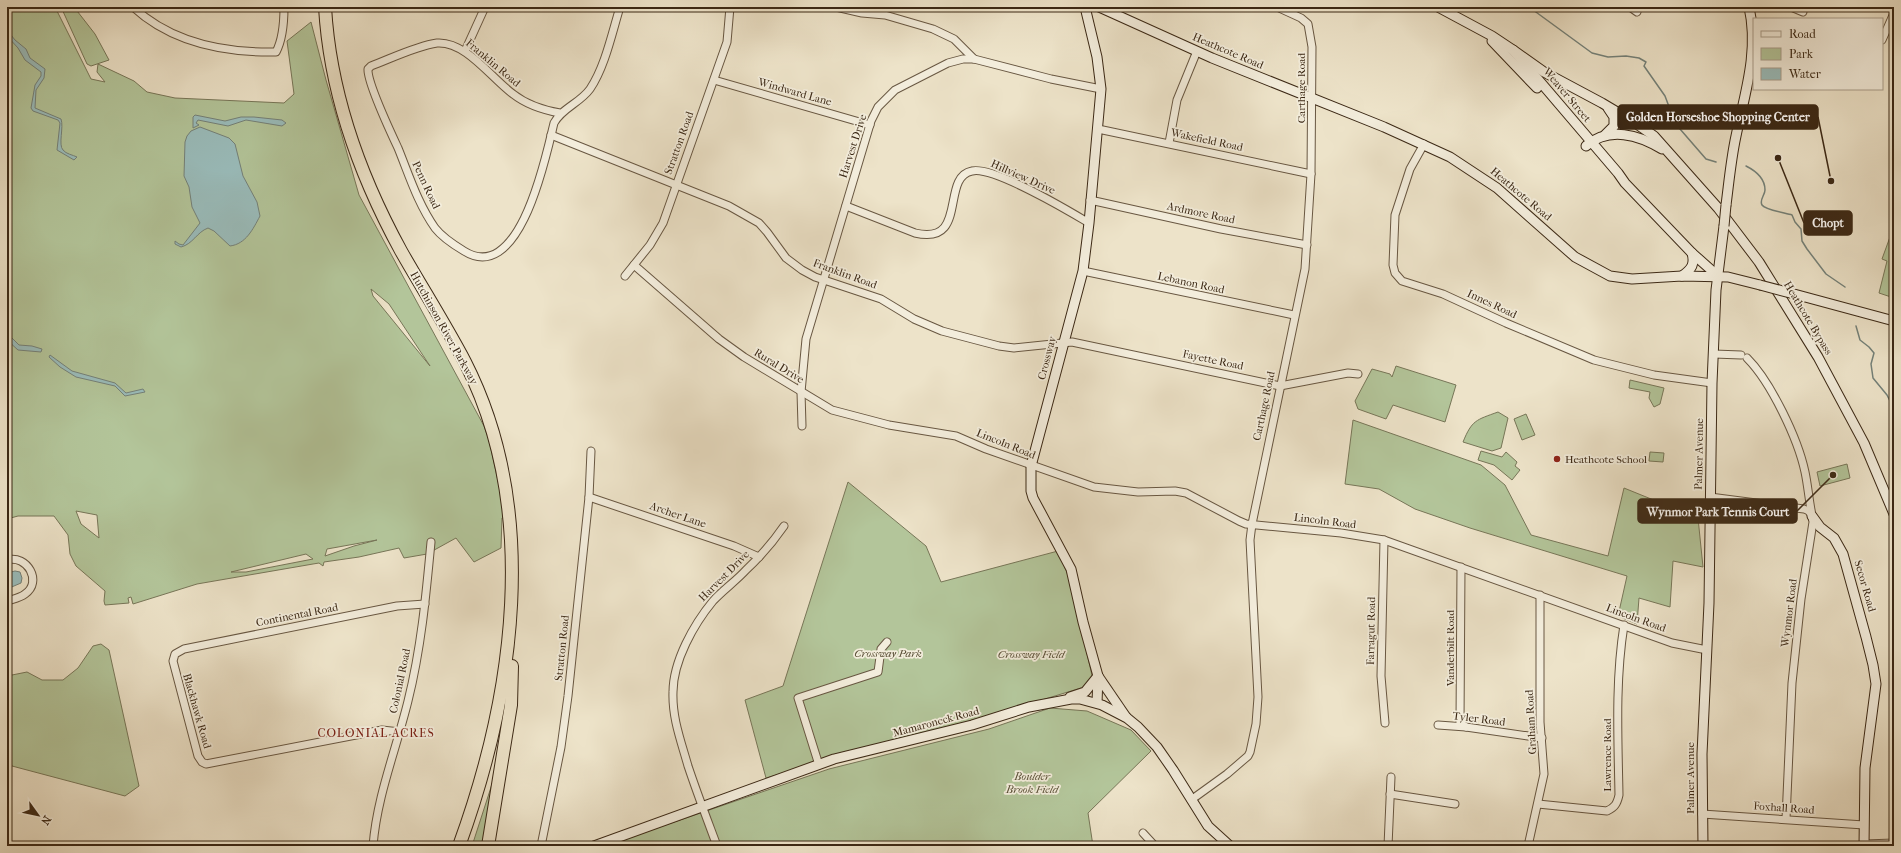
<svg xmlns="http://www.w3.org/2000/svg" width="1901" height="853" font-family="'IM FELL French Canon',serif">
<rect width="100%" height="100%" fill="#ede3c9"/>
<filter id="stains"><feTurbulence type="fractalNoise" baseFrequency=".005" numOctaves="4"/><feColorMatrix values="0 0 0 0 .2 0 0 0 0 .09 0 0 0 0 .02 0 0 0 .5 -.17"/></filter>
<radialGradient id="worn" r=".72"><stop offset=".6" stop-color="#630" stop-opacity="0"/><stop offset="1" stop-color="#630" stop-opacity=".3"/></radialGradient>
<g fill="#b3c59a" stroke="#777658" fill-rule="evenodd">
<path d="M7,7H55L91,79L105,82L97,72L98,64L134,81L147,92L175,98L284,103L294,94L287,41L311,22L326,80L359,195L484,426L489,440L506,517L502,518L501,548L474,562L456,538L427,554L404,558L399,548L359,557L324,562L323,566L319,563L313,564L197,584L133,604L131,597L128,598L129,603L105,605L104,601L105,591L76,566L70,554L68,535L54,516H18L7,519ZM371,289L389,304L430,366L373,296ZM76,511L97,515L99,538L81,524ZM377,540L354,546L325,556L327,549ZM306,554L313,559L246,572H231Z"/>
<polygon points="61,7 74,7 95,34 109,60 91,66 87,64"/>
<polygon points="1894,226 1894,298 1879,293 1887,261 1882,259"/>
<polygon points="1396,366 1456,385 1445,422 1393,405 1386,419 1358,409 1355,401 1372,369 1390,374 1392,377"/>
<polygon points="1630,380 1664,388 1660,404 1654,407 1649,398 1650,392 1629,388"/>
<path d="M1498,412L1508,418L1501,448L1492,451L1463,442C1472,420 1476,420 1498,412Z"/>
<polygon points="1526,414 1535,435 1522,440 1514,419"/>
<polygon points="1353,420 1481,465 1505,485 1531,535 1608,556 1624,488 1698,518 1703,567 1673,561 1670,607 1639,598 1637,624 1618,616 1627,576 1470,528 1415,509 1379,489 1345,484"/>
<polygon points="1481,451 1502,457 1506,452 1517,462 1515,466 1520,470 1512,480 1494,465 1478,460"/>
<polygon points="1650,452 1664,453 1663,462 1649,461"/>
<polygon points="1847,464 1850,478 1820,486 1817,472"/>
<polygon points="848,482 926,546 941,582 1058,551 1070,580 1094,684 934,733 847,754 766,778 745,700 783,686"/>
<polygon points="101,644 109,650 139,786 125,796 12,766 8,758 7,676 27,672 42,680 63,680 78,668 93,646"/>
<polygon points="1050,708 1087,711 1131,730 1151,751 1088,813 1093,846 604,846 829,769 989,729"/>
<polygon points="494,778 485,846 472,846"/>
</g>
<g fill="#9abdbc" stroke="#748179">
<path d="M7,30L15,40L26,49L30,58L45,69L44,78L36,90L35,108L61,119C64,127 58,145 63,150C66,154 73,155 77,157L74,160L57,150L60,123L58,120L33,111L31,108L35,85L41,76V72L25,60L18,48L7,36Z"/>
<polygon points="195,115 225,121 241,117 254,117 282,120 286,123 282,126 246,120 228,126 198,120 196,123 199,125 193,128 193,117"/>
<path d="M200,127L229,138L235,144L243,176L257,202L260,216C253,229 246,244 230,246L214,231L208,228C197,232 193,244 181,247L175,244V241L179,244L183,245L200,223L192,207L189,187L184,176L185,142L187,136L191,131Z"/>
<polygon points="7,333 19,345 32,346 42,349 41,352 18,350 7,340"/>
<polygon points="50,355 72,371 115,383 126,393 143,389 145,392 125,396 115,386 76,377 60,367 49,357"/>
<polygon points="15,571 20,572 22,578 21,583 7,589 7,573"/>
</g>
<g fill="none" stroke-linecap="round" stroke-linejoin="round">
<g stroke="#748179" stroke-width="1.5">
<polyline points="1529,7 1592,53 1608,57 1626,56 1639,58 1646,62 1644,66 1665,96 1674,120 1680,129 1706,159 1716,162"/>
<path d="M1746,166C1756,171 1765,179 1765,190C1765,195 1759,200 1762,205C1765,210 1786,213 1792,215L1795,222L1801,229L1802,241L1807,249L1826,274L1845,287"/>
<polyline points="1856,326 1860,340 1869,347 1874,353 1871,364 1873,378 1887,395 1894,409"/>
</g>
<g stroke="#685742" stroke-width="9">
<g id="street">
<path d="M133,7C172,43 224,53 276,52C283,39 284,21 284,7"/>
<polyline points="836,7 862,13 885,15 933,29 954,39 974,59"/>
<polyline points="1630,7 1637,12"/>
<polyline points="1791,7 1803,12"/>
<polyline points="1882,40 1894,13"/>
<polyline points="465,51 485,7"/>
<polyline points="714,80 870,125"/>
<path d="M560,113C543,110 527,105 513,94C491,78 466,41 437,43C416,46 390,59 371,66L368,69C367,82 391,133 398,148C409,175 418,204 435,228C442,237 454,245 464,251C520,286 546,156 554,123C562,108 580,103 590,89C605,67 612,33 620,7"/>
<polyline points="1098,129 1311,174"/>
<polyline points="551,135 729,206 759,223 767,232 786,258 802,270 815,277 881,299 914,319 942,331 999,346 1014,348 1072,342 1280,386 1348,373 1358,374"/>
<polyline points="1169,143 1177,100 1197,51"/>
<polyline points="1424,144 1410,169 1395,215 1393,265 1395,273 1402,281 1443,294 1506,323 1594,360 1654,375 1712,383"/>
<polyline points="1090,200 1221,229 1307,245"/>
<path d="M846,206L915,233C969,246 940,177 972,171C993,166 1069,211 1089,223"/>
<polyline points="634,265 719,339 744,357 832,410 889,425 956,436 986,449 1094,487 1138,492 1175,491 1186,493 1239,521 1246,524 1341,533 1384,540 1672,643 1707,650"/>
<polyline points="1083,271 1294,315"/>
<polyline points="625,276 650,245 663,223 727,42 730,7"/>
<polyline points="1714,354 1741,355"/>
<path d="M1747,358C1771,382 1798,439 1805,472C1808,486 1809,501 1812,515"/>
<polyline points="802,426 801,392 806,339 871,121 878,107 895,90 948,63 963,59 974,59 1051,79 1101,89"/>
<polyline points="589,497 734,546 759,557"/>
<path d="M1710,497L1804,509C1811,511 1812,515 1813,522L1801,599L1792,683L1786,819"/>
<polyline points="1384,540 1381,676 1385,723"/>
<path d="M7,560C27,554 43,582 25,594C20,598 13,599 7,601"/>
<polyline points="1461,567 1460,723 1466,727"/>
<polyline points="1438,725 1466,727 1542,738"/>
<polyline points="400,732 382,730 206,764 202,762 198,756 173,661 175,654 184,649 397,606 425,604"/>
<polyline points="819,765 798,698 878,672 881,649 887,642"/>
<polyline points="1390,794 1455,804"/>
<polyline points="1191,800 1227,774 1248,756 1250,752 1256,724 1258,697 1250,540 1252,524 1305,269 1311,174 1312,47 1308,24 1301,18 1277,7"/>
<path d="M1538,804L1607,811C1615,807 1617,804 1619,795C1618,739 1615,681 1624,625"/>
<polyline points="1702,814 1864,825"/>
<polyline points="1143,833 1155,846"/>
<polyline points="1864,844 1894,843"/>
<path d="M373,846C377,796 396,750 408,701C421,649 426,596 431,542"/>
<polyline points="541,846 561,747 568,696 589,497 591,451"/>
<path d="M717,846C707,819 697,793 688,766C681,741 672,718 673,692C673,661 694,624 713,601C723,590 736,581 746,570C760,557 773,542 784,526"/>
<polyline points="1388,846 1391,777"/>
<polyline points="1528,846 1544,774 1540,722 1540,595"/>
</g>
</g>
<g stroke="#3b2815" stroke-width="11">
<g id="secondary">
<polyline points="1085,7 1097,57 1101,89 1089,223 1083,271 1031,466 1031,491 1033,498 1071,569 1083,622 1098,676 1097,703"/>
<polyline points="1099,7 1212,58 1384,127 1450,157 1497,188 1575,257 1610,276 1632,279 1682,276 1728,277 1760,285"/>
<polyline points="1438,7 1492,36 1513,50 1618,173 1625,183 1692,253 1719,277"/>
<polyline points="1492,41 1537,88"/>
<polyline points="1513,50 1544,72 1602,103 1634,122 1654,136 1718,208 1759,262 1818,357 1864,443 1894,514"/>
<polyline points="1605,135 1614,126 1614,117 1608,108"/>
<path d="M1586,146C1609,126 1639,135 1662,149"/>
<path d="M1726,205C1729,182 1731,159 1736,136C1745,93 1759,51 1749,7"/>
<path d="M1682,276C1692,269 1695,264 1692,253"/>
<polyline points="1794,294 1894,321"/>
<polyline points="1812,516 1820,527 1834,538 1843,554 1866,637 1873,665 1876,684 1865,768 1864,846"/>
<polyline points="1098,676 1126,717"/>
<polyline points="1070,697 1085,692 1098,676"/>
<polyline points="594,846 834,759 972,725 1029,707 1071,699 1080,699 1102,705 1127,718 1138,727 1157,747 1173,770 1208,826 1230,846"/>
<polyline points="1703,846 1702,754 1709,603 1712,383 1716,290 1724,226"/>
</g>
</g>
<g stroke="#3b2815" stroke-width="14">
<g id="highway">
<path d="M325,7C330,93 360,176 401,251C422,288 445,324 465,362C541,511 514,695 459,846"/>
<polyline points="488,846 511,705 512,666"/>
</g>
</g>
<use href="#street" stroke="#f3eddc" stroke-width="7"/>
<use href="#secondary" stroke="#f3eddc" stroke-width="9"/>
<use href="#highway" stroke="#ede3c9" stroke-width="12"/>
<g stroke="#3b2815" stroke-width="11" stroke-linecap="butt">
<g id="secondary-bridge">
<polyline points="1724,226 1726,205"/>
<polyline points="1760,285 1794,294"/>
</g>
</g>
<use href="#secondary-bridge" stroke="#f3eddc" stroke-width="9"/>
</g>
<circle fill="#8f2418" stroke="#f3eddc" stroke-width="1.5" cx="1557" cy="459" r="4"/>
<g text-anchor="middle" dominant-baseline="central" stroke-width="3.5" stroke-linejoin="round" paint-order="stroke">
<g font-size="11" fill="#3b2815" stroke="#f3eddc">
<text transform="translate(1228 51) rotate(23)">Heathcote Road</text>
<text transform="translate(493 63) rotate(40)">Franklin Road</text>
<text transform="translate(1301 88) rotate(-90)">Carthage Road</text>
<text transform="translate(795 92) rotate(16)">Windward Lane</text>
<text transform="translate(1567 95) rotate(50)">Weaver Street</text>
<text transform="translate(1207 140) rotate(12)">Wakefield Road</text>
<text transform="translate(679 143) rotate(-70)">Stratton Road</text>
<text transform="translate(853 146) rotate(-72)">Harvest Drive</text>
<text transform="translate(1023 177) rotate(24)">Hillview Drive</text>
<text transform="translate(426 185) rotate(65)">Penn Road</text>
<text transform="translate(1521 194) rotate(40)">Heathcote Road</text>
<text transform="translate(1201 213) rotate(12)">Ardmore Road</text>
<text transform="translate(845 274) rotate(20)">Franklin Road</text>
<text transform="translate(1191 283) rotate(12)">Lebanon Road</text>
<text transform="translate(1492 304) rotate(25)">Innes Road</text>
<text transform="translate(1808 318) rotate(59)">Heathcote Bypass</text>
<text transform="translate(444 328) rotate(61)">Hutchinson River Parkway</text>
<text transform="translate(1047 358) rotate(-75)">Crossway</text>
<text transform="translate(1213 360) rotate(12)">Fayette Road</text>
<text transform="translate(779 366) rotate(31)">Rural Drive</text>
<text transform="translate(1264 406) rotate(-78)">Carthage Road</text>
<text transform="translate(1006 444) rotate(22)">Lincoln Road</text>
<text transform="translate(1699 454) rotate(-89)">Palmer Avenue</text>
<text transform="translate(678 515) rotate(19)">Archer Lane</text>
<text transform="translate(1325 521) rotate(7)">Lincoln Road</text>
<text transform="translate(724 576) rotate(-45)">Harvest Drive</text>
<text transform="translate(1865 586) rotate(74)">Secor Road</text>
<text transform="translate(1789 613) rotate(-83)">Wynmor Road</text>
<text transform="translate(297 615) rotate(-11)">Continental Road</text>
<text transform="translate(1636 618) rotate(20)">Lincoln Road</text>
<text transform="translate(1371 631) rotate(-89)">Farragut Road</text>
<text transform="translate(562 648) rotate(-84)">Stratton Road</text>
<text transform="translate(1450 648) rotate(-90)">Vanderbilt Road</text>
<text transform="translate(400 681) rotate(-78)">Colonial Road</text>
<text transform="translate(197 711) rotate(74)">Blackhawk Road</text>
<text transform="translate(1479 719) rotate(7)">Tyler Road</text>
<text transform="translate(936 722) rotate(-15)">Mamaroneck Road</text>
<text transform="translate(1531 722) rotate(-93)">Graham Road</text>
<text transform="translate(1607 755) rotate(-90)">Lawrence Road</text>
<text transform="translate(1690 778) rotate(-90)">Palmer Avenue</text>
<text transform="translate(1784 808) rotate(4)">Foxhall Road</text>
</g>
<g font-size="11" fill="#3b2815" stroke="#f3eddc" text-anchor="start">
<text x="1565" y="459">Heathcote School</text>
</g>
<g font-size="11" font-style="italic" fill="#594f36" stroke="#f3eddc">
<text x="888" y="653">Crossway Park</text>
<text x="1031" y="654">Crossway Field</text>
<text x="1032" y="776">Boulder<tspan x="1032" dy="13">Brook Field</tspan></text>
</g>
<g font-size="12" letter-spacing="1" fill="#7a1f14" stroke="#f3eddc">
<text x="376" y="733">COLONIAL ACRES</text>
</g>
</g>
<path fill="none" stroke="#3b2815" stroke-width="1.5" d="M1831 181L1818 117M1778 158L1804 223M1833 475L1797 511"/>
<g fill="#3b2815" stroke="#f3eddc" stroke-width="1.5">
<circle cx="1831" cy="181" r="4"/>
<circle cx="1778" cy="158" r="4"/>
<circle cx="1833" cy="475" r="4"/>
</g>
<g fill="#3b2815" stroke="#3b2815" stroke-width="1.5">
<rect x="1618" y="105" width="200" height="24" rx="4"/>
<rect x="1804" y="211" width="48" height="24" rx="4"/>
<rect x="1638" y="499" width="159" height="24" rx="4"/>
</g>
<g font-size="12" text-anchor="middle" font-weight="bold" fill="#fff">
<text x="1718" y="121">Golden Horseshoe Shopping Center</text>
<text x="1828" y="227">Chopt</text>
<text x="1718" y="516">Wynmor Park Tennis Court</text>
</g>
<rect width="1901" height="853" fill="none" stroke="#ede3c9" stroke-width="24"/>
<rect x="8" y="8" width="1885" height="837" fill="none" stroke="#3b2815" stroke-width="2"/>
<rect x="12" y="12" width="1877" height="829" fill="none" stroke="#3b2815"/>
<rect x="1753" y="18" width="130" height="72" fill="#f3eddc" stroke="#a99e8c"/>
<rect x="1761" y="31" width="20" height="6" fill="#f3eddc" stroke="#a99e8c"/>
<text x="1789" y="38" font-size="12" fill="#3b2815">Road</text>
<rect x="1761" y="48" width="20" height="12" fill="#b3c59a" stroke="#a99e8c"/>
<text x="1789" y="58" font-size="12" fill="#3b2815">Park</text>
<rect x="1761" y="68" width="20" height="12" fill="#9abdbc" stroke="#a99e8c"/>
<text x="1789" y="78" font-size="12" fill="#3b2815">Water</text>
<g transform="translate(38 815) rotate(123)" stroke="#f3eddc" stroke-width="3" paint-order="stroke">
<path d="M0-3L7 15L0 10L-7 15Z" fill="#3b2815"/>
<text y="-6" font-size="11" font-weight="bold" text-anchor="middle" fill="#3b2815">N</text>
</g>
<rect width="100%" height="100%" filter="url(#stains)"/>
<rect width="100%" height="100%" fill="url(#worn)"/>
</svg>
